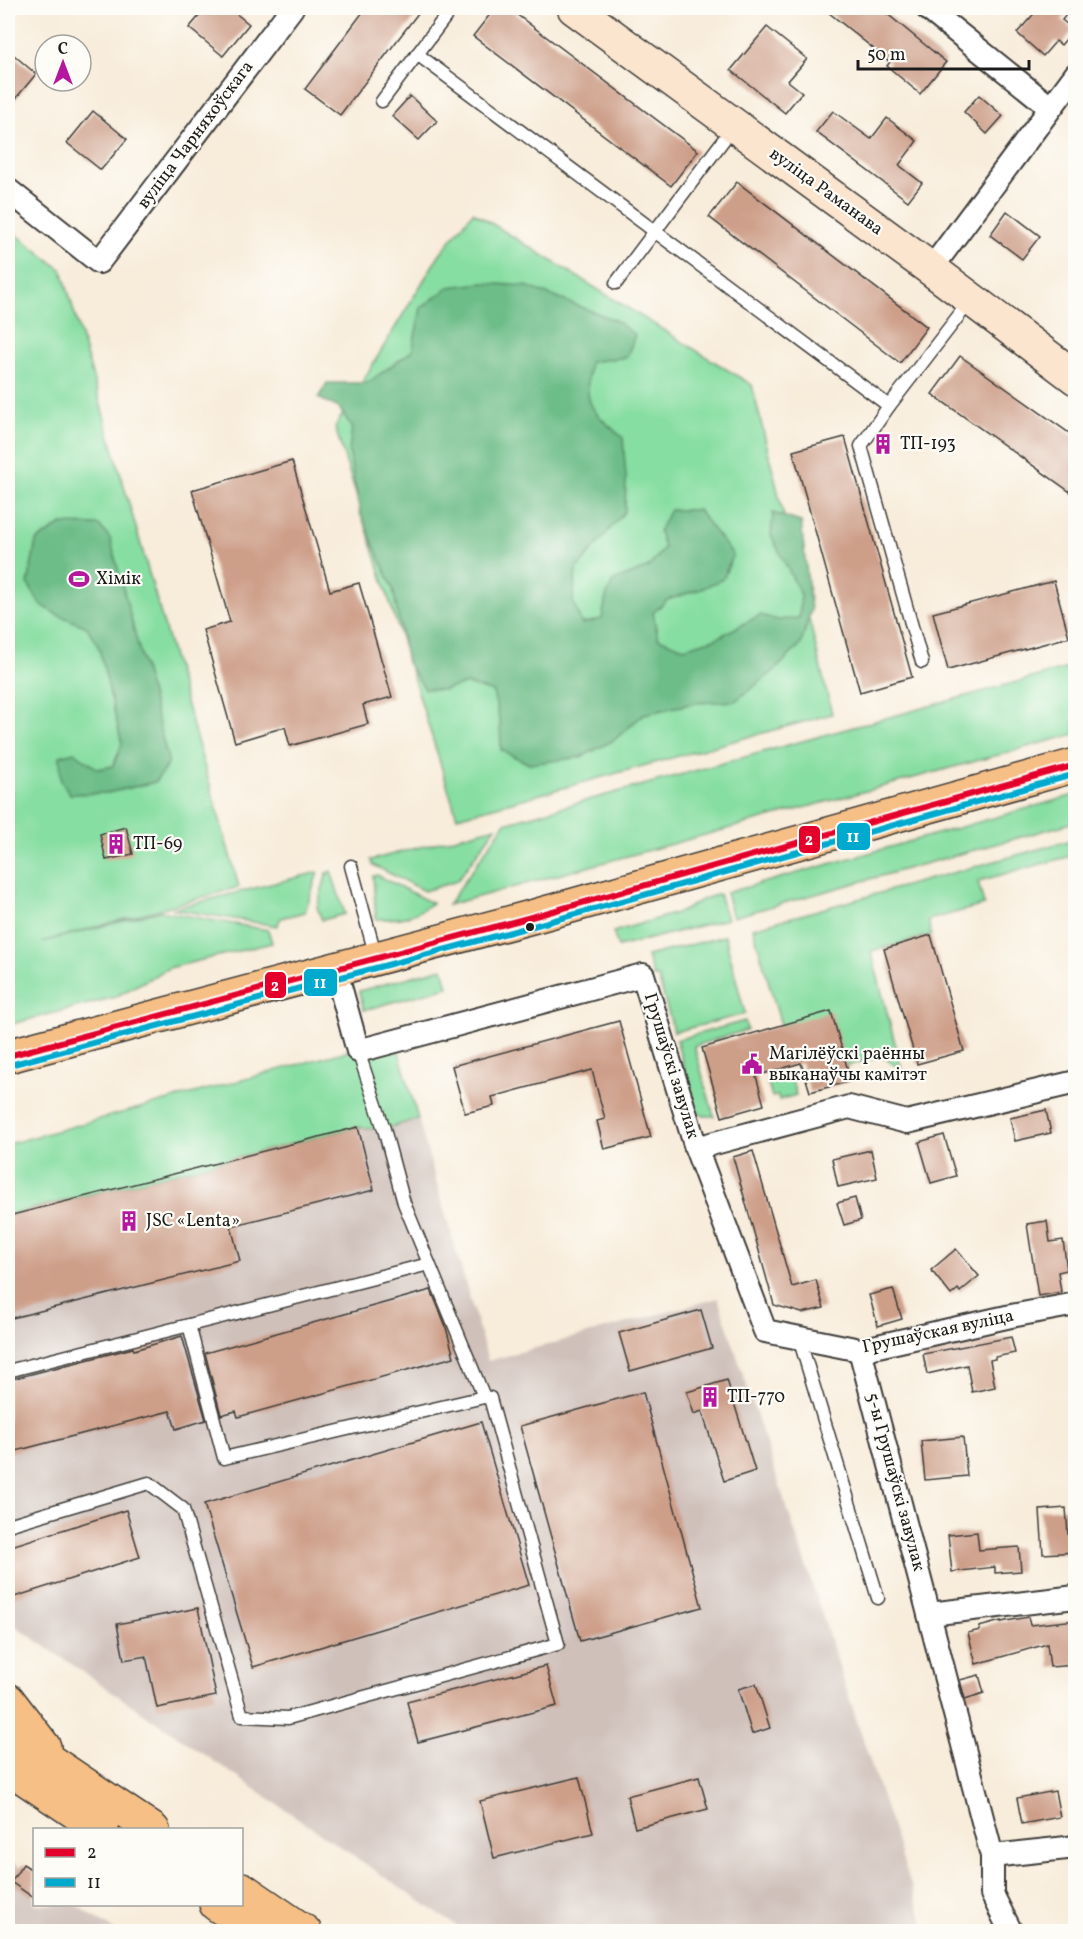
<svg xmlns="http://www.w3.org/2000/svg" width="1083" height="1939" font-family="Vollkorn,serif">
<rect width="100%" height="100%" fill="#fdfcf7"/>
<filter id="ink" filterUnits="userSpaceOnUse"><feTurbulence type="fractalNoise" baseFrequency=".0167" numOctaves="2"/><feDisplacementMap in="SourceGraphic" scale="12" xChannelSelector="R" yChannelSelector="G"/><feConvolveMatrix kernelMatrix="1 2 1 2 8 2 1 2 1" color-interpolation-filters="sRGB"/></filter>
<filter id="wash" filterUnits="userSpaceOnUse"><feTurbulence type="fractalNoise" baseFrequency=".008" numOctaves="4" result="noise"/><feDisplacementMap in="SourceGraphic" scale="24" xChannelSelector="R" yChannelSelector="G"/><feGaussianBlur stdDeviation="1.35" result="paint"/><feColorMatrix in="noise" values="0 0 0 0 0 0 0 0 0 0 0 0 0 0 0 0 0 1.4 0 .05"/><feComposite in="paint" operator="in"/></filter>
<g filter="url(#wash)">
<rect width="100%" height="100%" fill="#f8ecda"/>
<g fill="#cfc0ba">
<polygon points="418,1119 488,1361 718,1298 926,1931 464,1931 8,1621 8,1215 358,1127 384,1129"/>
<polygon points="8,1859 34,1877 34,1904 76,1905 116,1931 8,1931"/>
</g>
<g fill="#87dea2" stroke="#527d5f" stroke-width="1.5">
<polygon points="473,212 752,385 832,714 457,817 335,427 439,255"/>
<polygon points="8,228 62,270 239,887 42,942 160,911 268,930 272,943 169,968 115,997 8,1025"/>
<polygon points="1075,666 1075,734 448,905 505,823"/>
<polygon points="1075,795 1075,822 733,917 726,893"/>
<polygon points="496,827 457,881 424,891 373,865 371,860"/>
<polygon points="1075,839 1075,855 978,881 984,905 928,920 931,935 871,951 902,1070 881,1056 846,1066 781,1025 753,928"/>
<polygon points="331,871 345,914 322,920 317,907 327,873"/>
<polygon points="318,872 305,912 281,918 277,926 172,909"/>
<path d="M377,875L432,903C410,919 402,919 376,919L373,876Z"/>
<polygon points="719,894 727,919 618,947 613,932 683,911 701,900"/>
<polygon points="725,936 745,1014 674,1032 658,977 653,977 647,956"/>
<polygon points="443,968 448,987 364,1010 359,991"/>
<polygon points="745,1021 747,1030 694,1046 714,1116 703,1116 697,1111 676,1040"/>
<polygon points="395,1038 418,1119 384,1129 358,1127 8,1215 8,1144"/>
<polygon points="786,1078 787,1081 792,1080 796,1095 779,1100 778,1096 772,1097 768,1083"/>
</g>
<g fill="#6dbd88" stroke="#446c52" stroke-width="1.5">
<path d="M482,283L526,286L615,320L635,335L627,357L590,362C583,408 591,409 623,438L626,478L625,511L576,570L573,601L582,624L602,619L606,597L613,581L649,567L664,548L659,531L670,510H698L733,555L723,579L701,589L667,600L653,613L658,638L684,648L717,638L760,615L778,620L799,618L801,595L771,535L773,513L801,522L811,610L801,644L774,671L735,701L695,703L644,714L614,740L581,757L529,764L501,750L500,723L493,692L466,684L443,690L425,689L407,663L393,589L360,513L349,451L352,427L339,408L318,398L327,383H367L412,351L421,308L449,287Z"/>
<polygon points="62,524 99,525 110,538 169,763 155,782 108,793 70,794 61,781 60,756 74,752 98,769 113,766 122,744 99,648 87,627 56,614 40,604 28,584 36,541"/>
</g>
<g id="blocks">
<g fill="#cd9f89">
<polygon points="206,8 229,8 249,24 223,56 189,28"/>
<polygon points="366,8 422,8 340,115 305,89"/>
<polygon points="495,8 508,8 698,151 671,186 473,36"/>
<polygon points="823,8 880,8 946,62 920,94 887,66 890,62"/>
<polygon points="1039,8 1057,8 1066,15 1062,20 1074,30 1061,45 1056,41 1043,56 1017,33"/>
<polygon points="767,27 807,59 788,81 802,92 785,113 731,70"/>
<polygon points="8,50 36,74 8,108"/>
<polygon points="979,95 1003,116 987,134 964,112"/>
<polygon points="410,96 437,121 419,140 392,116"/>
<polygon points="93,111 127,139 101,170 67,143"/>
<polygon points="833,111 871,139 887,118 917,141 899,165 922,183 908,201 816,132"/>
<polygon points="737,182 927,327 900,363 709,217"/>
<polygon points="1007,211 1040,236 1022,259 990,235"/>
<polygon points="960,356 1076,438 1076,496 932,394"/>
<polygon points="845,437 912,677 860,692 793,451"/>
<polygon points="292,461 330,591 359,583 392,697 363,705 368,724 290,746 285,727 235,742 203,630 230,622 192,490"/>
<polygon points="1054,581 1069,637 948,670 933,613"/>
<polygon points="126,827 133,854 106,860 100,834"/>
<polygon points="931,935 964,1051 917,1064 884,949"/>
<polygon points="831,1011 851,1081 810,1092 801,1063 756,1076 764,1105 722,1117 702,1048"/>
<polygon points="619,1021 651,1137 604,1149 597,1121 605,1119 592,1070 492,1097 494,1106 465,1113 452,1066"/>
<polygon points="1046,1110 1051,1133 1015,1141 1010,1118"/>
<polygon points="358,1127 374,1190 231,1226 240,1261 8,1319 8,1216"/>
<polygon points="944,1135 956,1176 931,1183 919,1142"/>
<polygon points="871,1150 877,1178 838,1187 832,1159"/>
<polygon points="753,1151 792,1287 816,1280 824,1308 802,1313 774,1305 733,1157"/>
<polygon points="855,1198 861,1220 844,1225 837,1203"/>
<polygon points="1047,1221 1050,1242 1063,1240 1067,1270 1058,1272 1061,1292 1038,1296 1027,1224"/>
<polygon points="956,1249 979,1276 960,1292 958,1289 951,1295 931,1270"/>
<polygon points="893,1289 902,1319 878,1326 869,1295"/>
<polygon points="431,1290 445,1324 454,1357 238,1417 236,1411 221,1415 205,1353"/>
<polygon points="701,1310 712,1348 630,1371 619,1333"/>
<polygon points="182,1336 206,1420 176,1429 170,1411 8,1453 8,1380 133,1348 134,1350"/>
<polygon points="1011,1337 1015,1353 995,1357 995,1359 990,1360 995,1387 972,1392 967,1365 927,1374 923,1354"/>
<polygon points="727,1380 755,1471 724,1481 702,1411 694,1414 687,1392"/>
<polygon points="643,1392 702,1607 580,1641 520,1426"/>
<polygon points="481,1422 529,1585 253,1667 204,1504"/>
<polygon points="963,1437 967,1476 925,1480 921,1441"/>
<polygon points="1066,1508 1068,1534 1076,1534 1076,1552 1043,1554 1040,1510"/>
<polygon points="126,1510 140,1557 8,1599 8,1547"/>
<polygon points="977,1532 979,1550 1019,1547 1021,1571 995,1573 995,1567 952,1572 948,1535"/>
<polygon points="198,1608 216,1696 157,1708 146,1656 124,1660 117,1624"/>
<polygon points="1028,1617 1030,1625 1076,1620 1076,1665 1050,1667 1047,1644 976,1664 968,1633 980,1630 979,1627 1001,1621 1001,1622"/>
<polygon points="546,1666 557,1706 418,1742 407,1702"/>
<polygon points="979,1675 984,1693 965,1699 960,1680"/>
<polygon points="756,1684 770,1728 752,1734 738,1689"/>
<polygon points="579,1777 593,1833 494,1858 480,1801"/>
<polygon points="699,1777 708,1809 635,1828 627,1796"/>
<polygon points="1055,1791 1060,1817 1022,1824 1017,1798"/>
<polygon points="23,1864 34,1871 34,1898 11,1882"/>
</g>
</g>
</g>
<g filter="url(#ink)">
<use href="#blocks" fill-opacity="0" stroke="#3d3b38" stroke-width="1.5"/>
<g fill="none" stroke-linecap="round" stroke-linejoin="round">
<g stroke="#3d3b38" stroke-width="15">
<g id="service">
<polyline points="417,54 889,406"/>
<polyline points="382,101 452,8"/>
<polyline points="616,283 734,126"/>
<polyline points="922,662 861,446 889,406 970,301"/>
<polyline points="351,866 376,957"/>
<polyline points="189,1325 224,1458 484,1397"/>
<polyline points="799,1338 878,1598"/>
<polyline points="8,1371 429,1264"/>
<polyline points="8,1525 149,1483 183,1509 242,1716 288,1718 558,1644 490,1398 484,1397 404,1203 384,1129 358,1051"/>
</g>
</g>
<g stroke="#3d3b38" stroke-width="26">
<g id="minor">
<polyline points="927,8 1050,107"/>
<polyline points="8,190 99,262 292,8"/>
<polyline points="931,269 1076,74"/>
<polyline points="335,968 358,1051 643,975 696,1148 765,1331 860,1350 1011,1316 1076,1304"/>
<polyline points="696,1148 849,1107 907,1122 1076,1082"/>
<polyline points="860,1350 992,1856 992,1894 1011,1932"/>
<polyline points="929,1614 1076,1597"/>
<polyline points="992,1856 1076,1847"/>
</g>
</g>
<g stroke="#3d3b38" stroke-width="36">
<polyline id="secondary" points="574,8 931,269 1076,378"/>
</g>
<g stroke="#3d3b38" stroke-width="36">
<g id="primary">
<polyline points="8,1056 535,916 1076,765"/>
<polyline points="8,1700 44,1747"/>
<polyline points="8,1733 153,1830"/>
<polyline points="8,1767 102,1830"/>
<polyline points="242,1889 305,1932"/>
<polyline points="216,1904 257,1932"/>
</g>
</g>
<use href="#service" stroke="#fff" stroke-width="12"/>
<use href="#minor" stroke="#fff" stroke-width="22"/>
<use href="#secondary" stroke="#fbe5cf" stroke-width="33"/>
<use href="#primary" stroke="#f5bf86" stroke-width="33"/>
<g stroke="#fdfcf7" stroke-width="10">
<polyline id="bus-1" points="8,1056 535,916 1076,765"/>
</g>
<g stroke="#fdfcf7" stroke-width="10">
<polyline id="bus-2" points="10,1065 537,925 1076,774"/>
</g>
<use href="#bus-1" stroke="#e4002b" stroke-width="6"/>
<use href="#bus-2" stroke="#00a9ce" stroke-width="6"/>
</g>
</g>
<defs>
<g id="building-bare" transform="scale(1.62)"><path d="M-4-6H4V6H1V3H-1V6H-4ZM-2.5-4.3h1.7v1.8h-1.7ZM.8-4.3h1.7v1.8H.8ZM-2.5-1h1.7V.8h-1.7ZM.8-1h1.7V.8H.8Z" fill="#b5179e" stroke="#fdfcf7" stroke-width="2.5" paint-order="stroke"/></g>
<g id="stadium-bare" transform="scale(1.62)"><path d="M0-5a6.5 5 0 1 0 0 10a6.5 5 0 1 0 0-10ZM-3.5-1.8h7v3.6h-7Z" fill="#b5179e" stroke="#fdfcf7" stroke-width="2.5" paint-order="stroke"/></g>
<g id="civic-bare" transform="scale(1.62)"><path d="M-.6-6.5H3V-4.5H.6V-3L4-1V1h2V6H-6V1h2V-1L-.6-3ZM-1.2 2.5V6h2.4V2.5Z" fill="#b5179e" stroke="#fdfcf7" stroke-width="2.5" paint-order="stroke"/></g>
</defs>
<g fill-rule="evenodd">
<use href="#building-bare" x="883" y="444"/>
<use href="#stadium-bare" x="79" y="579"/>
<use href="#building-bare" x="116" y="844"/>
<use href="#civic-bare" x="752" y="1064"/>
<use href="#building-bare" x="129" y="1221"/>
<use href="#building-bare" x="710" y="1397"/>
</g>
<circle fill="#1c1c1c" stroke="#fdfcf7" stroke-width="2" cx="530" cy="927" r="5"/>
<g text-anchor="middle" dominant-baseline="central" stroke-width="4.5" stroke-linejoin="round" paint-order="stroke">
<g font-size="18" fill="#1c1c1c" stroke="#fdfcf7">
<text transform="translate(196 135) rotate(-53)">вуліца Чарняхоўскага</text>
<text transform="translate(826 192) rotate(36)">вуліца Раманава</text>
<text transform="translate(671 1066) rotate(73)">Грушаўскі завулак</text>
<text transform="translate(938 1332) rotate(-12)">Грушаўская вуліца</text>
<text transform="translate(895 1482) rotate(75)">5-ы Грушаўскі завулак</text>
</g>
<g font-size="18" fill="#1c1c1c" stroke="#fdfcf7" text-anchor="start">
<text x="900" y="444">ТП-193</text>
<text x="96" y="579">Хімік</text>
<text x="133" y="844">ТП-69</text>
<text x="769" y="1054">Магілёўскі раённы<tspan x="769" dy="21">выканаўчы камітэт</tspan></text>
<text x="146" y="1221">JSC «Lenta»</text>
<text x="727" y="1397">ТП-770</text>
</g>
</g>
<g stroke="#fdfcf7" stroke-width="2">
<rect x="836" y="822" width="35" height="29" rx="6" fill="#00a9ce"/>
<rect x="798" y="825" width="23" height="29" rx="6" fill="#e4002b"/>
<rect x="303" y="968" width="35" height="29" rx="6" fill="#00a9ce"/>
<rect x="264" y="971" width="23" height="28" rx="6" fill="#e4002b"/>
</g>
<g font-size="16" text-anchor="middle" font-weight="bold" fill="#fff">
<text x="853" y="842">11</text>
<text x="809" y="845">2</text>
<text x="320" y="988">11</text>
<text x="275" y="991">2</text>
</g>
<rect width="1083" height="1939" fill="none" stroke="#fdfcf7" stroke-width="30"/>
<rect x="33" y="1828" width="210" height="78" fill="#fdfcf7" stroke="#a3a29f" stroke-width="1.5"/>
<rect x="45" y="1848" width="30" height="9" fill="#e4002b" stroke="#a3a29f" stroke-width="1.5"/>
<text x="87" y="1858" font-size="18" fill="#1c1c1c">2</text>
<rect x="45" y="1878" width="30" height="9" fill="#00a9ce" stroke="#a3a29f" stroke-width="1.5"/>
<text x="87" y="1888" font-size="18" fill="#1c1c1c">11</text>
<g transform="translate(63 63)"><circle r="28" fill="#fdfcf7" stroke="#a3a29f" stroke-width="1.5"/>
<path d="M0-4.5L10 22L0 15L-10 22Z" fill="#b5179e"/>
<text y="-9" font-size="16" font-weight="bold" text-anchor="middle" fill="#1c1c1c">С</text>
</g>
<path d="M858 60v9h171v-9" fill="none" stroke="#1c1c1c" stroke-width="3"/>
<text x="867" y="60" font-size="18" fill="#1c1c1c" stroke="#fdfcf7" stroke-width="4.5" paint-order="stroke">50 m</text>
</svg>
